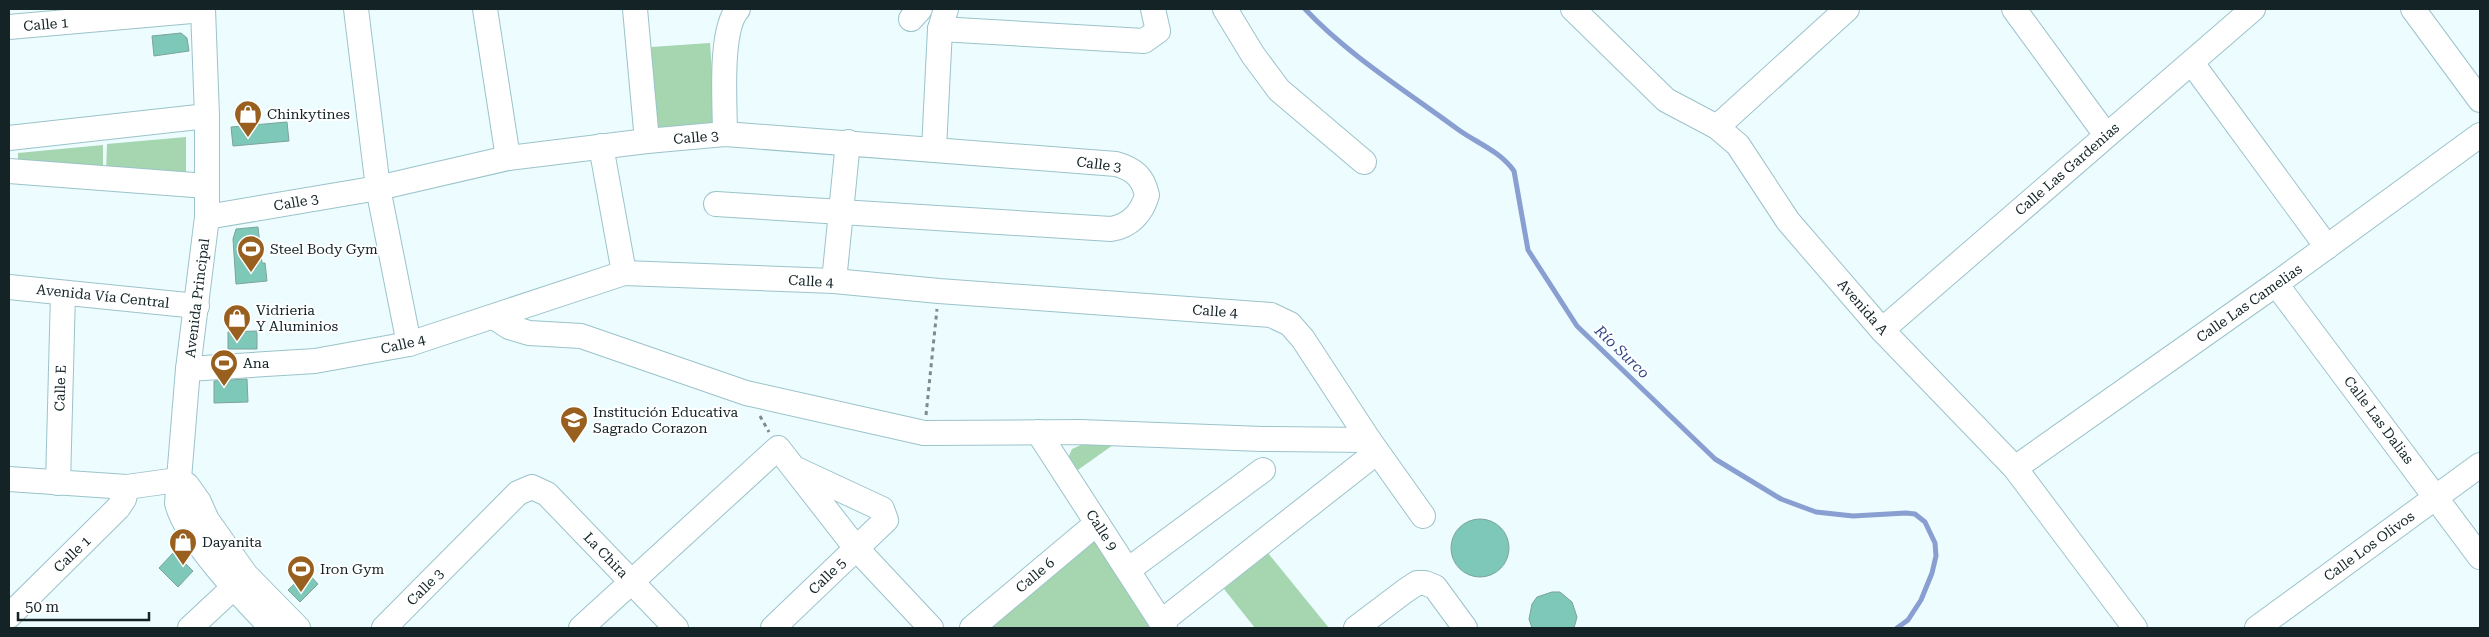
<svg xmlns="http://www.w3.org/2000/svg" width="2489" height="637" font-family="'Roboto Serif',serif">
<rect width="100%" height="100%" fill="#ecfcff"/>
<g fill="#a5d6af">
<polygon points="710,43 716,125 657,129 651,47"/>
<polygon points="186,137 186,174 106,172 107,144"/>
<polygon points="103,145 103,170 18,162 18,153"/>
<polygon points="1081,445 1113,445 1075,472 1069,456 1072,449"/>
<polygon points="1091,534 1156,628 985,628"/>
<polygon points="1268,553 1329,628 1255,628 1224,589"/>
</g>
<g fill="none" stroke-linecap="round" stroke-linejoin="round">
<path stroke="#899fd1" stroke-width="5" d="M1305,9C1347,54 1406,91 1456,128C1476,143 1499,150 1514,171L1528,250L1577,326L1715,459L1781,499L1816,512L1853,516L1906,513L1915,514L1925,522L1935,543L1936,556L1932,573L1921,600L1908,620L1897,628"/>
</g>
<g fill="#7ec8b9" stroke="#7da39b">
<polygon points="181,33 187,38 189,51 154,56 152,36"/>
<polygon points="287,122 289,141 233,146 231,127"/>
<polygon points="258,227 262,263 265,263 267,281 236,284 233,239 236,229"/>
<polygon points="257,331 257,349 228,349 228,332"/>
<polygon points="247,379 248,402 214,403 214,381"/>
<circle cx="1480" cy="548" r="29"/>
<polygon points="174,552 193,571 178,587 159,568"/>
<polygon points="307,572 318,584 300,602 288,590"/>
<polygon points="1552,592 1560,592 1572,602 1577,617 1574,628 1532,628 1529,619 1532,604 1537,597"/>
</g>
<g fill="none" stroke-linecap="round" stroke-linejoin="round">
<g stroke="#9bc3ca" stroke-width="26">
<g id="minor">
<path d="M203,9L207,116V217L188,369L177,503C185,538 246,601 272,628"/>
<polyline points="356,9 378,188 409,344"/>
<polyline points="485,9 508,158"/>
<polyline points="635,9 647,141"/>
<polyline points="1225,9 1253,55 1279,90 1364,162"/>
<polyline points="1573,9 1666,100 1717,127 1738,145 1788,221 1882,330 2015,468 2135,628"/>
<polyline points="2014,9 2106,135"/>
<polyline points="2413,9 2480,100"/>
<polyline points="911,19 920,9"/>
<polyline points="9,27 203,10"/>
<polyline points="940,29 1144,41 1158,31 1153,9"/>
<polyline points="2192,63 2327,247"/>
<polyline points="1717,127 1847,9"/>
<path d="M725,134C725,105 719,30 738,9"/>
<polyline points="9,138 207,116"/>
<polyline points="601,146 624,273"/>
<polyline points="934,149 940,29 946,9"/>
<polyline points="9,171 207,186"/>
<path d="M207,217L378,188L508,158L647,141L725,134L1116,164C1134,169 1143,177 1147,195C1142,213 1130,226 1111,229L716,204"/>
<polyline points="834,281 848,142"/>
<polyline points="2276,284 2480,557"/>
<polyline points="9,287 197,306"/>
<polyline points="494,317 509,327 529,333 581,336 746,393 924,433 1080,432 1262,439 1369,440"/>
<polyline points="1882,330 2253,9"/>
<polyline points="188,369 315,361 409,344 624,273 834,281 939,291 1271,315 1290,324 1303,339 1369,440 1423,516"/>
<polyline points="1038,432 1165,628"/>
<polyline points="2015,468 2276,284 2480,135"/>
<polyline points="9,479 127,487 177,480"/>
<polyline points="177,480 187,485 199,502 207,520 246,575 298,628"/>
<polyline points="58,483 63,293"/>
<polyline points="1128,570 1263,470"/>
<polyline points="9,616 118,508 124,499 127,487"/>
<polyline points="1161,622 1377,452"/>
<polyline points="190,628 234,587"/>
<polyline points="384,628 518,493 532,487 547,494 676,628"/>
<polyline points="581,628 778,448 856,548 931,628"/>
<polyline points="773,628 886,520 882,509 796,469"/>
<polyline points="972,628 1097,523"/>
<polyline points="1356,628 1405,591 1417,583 1425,583 1435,587 1465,628"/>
<polyline points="2257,628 2480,465"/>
</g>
</g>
<g stroke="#7c8c8f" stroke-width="3" stroke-dasharray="4 4" stroke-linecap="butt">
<polyline points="926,415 937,309"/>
<polyline points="760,416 769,432"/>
</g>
<use href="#minor" stroke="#fff" stroke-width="24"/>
</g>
<defs>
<g id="shop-pin" transform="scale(1.4375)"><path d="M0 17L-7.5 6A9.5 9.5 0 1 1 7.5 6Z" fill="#995f1e" stroke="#fff"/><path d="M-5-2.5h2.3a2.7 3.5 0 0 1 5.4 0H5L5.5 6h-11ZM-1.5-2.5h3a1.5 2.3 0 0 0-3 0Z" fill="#fff"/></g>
<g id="stadium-pin" transform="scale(1.4375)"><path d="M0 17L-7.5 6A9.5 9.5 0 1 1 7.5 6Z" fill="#995f1e" stroke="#fff"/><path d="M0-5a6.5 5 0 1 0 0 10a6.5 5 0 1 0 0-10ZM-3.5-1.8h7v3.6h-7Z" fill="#fff"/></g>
<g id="school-pin" transform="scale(1.4375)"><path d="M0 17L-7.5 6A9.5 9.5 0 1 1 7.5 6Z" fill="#995f1e" stroke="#fff"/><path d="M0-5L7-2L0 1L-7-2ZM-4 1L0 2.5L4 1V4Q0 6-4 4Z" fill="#fff"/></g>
</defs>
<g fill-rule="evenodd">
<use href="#shop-pin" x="248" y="114"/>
<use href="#stadium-pin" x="251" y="249"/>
<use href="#shop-pin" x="237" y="318"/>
<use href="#stadium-pin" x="224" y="363"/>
<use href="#school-pin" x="574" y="420"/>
<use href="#shop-pin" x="183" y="542"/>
<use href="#stadium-pin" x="301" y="569"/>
</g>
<g text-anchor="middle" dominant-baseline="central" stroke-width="4" stroke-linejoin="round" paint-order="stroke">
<g font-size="14" fill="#132326" stroke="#fff">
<text transform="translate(46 24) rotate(-5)">Calle 1</text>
<text transform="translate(696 137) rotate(-5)">Calle 3</text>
<text transform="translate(1099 164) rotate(7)">Calle 3</text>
<text transform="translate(2067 169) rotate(-41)">Calle Las Gardenias</text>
<text transform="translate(296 202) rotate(-10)">Calle 3</text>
<text transform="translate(811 281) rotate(3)">Calle 4</text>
<text transform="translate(103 296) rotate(6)">Avenida Vía Central</text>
<text transform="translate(197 298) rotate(-83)">Avenida Principal</text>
<text transform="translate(2249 303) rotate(-35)">Calle Las Camelias</text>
<text transform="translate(1863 307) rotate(49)">Avenida A</text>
<text transform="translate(1215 311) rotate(4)">Calle 4</text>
<text transform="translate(403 344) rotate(-13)">Calle 4</text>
<text transform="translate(60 388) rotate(-88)">Calle E</text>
<text transform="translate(2379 420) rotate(53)">Calle Las Dalias</text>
<text transform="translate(1102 530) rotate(57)">Calle 9</text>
<text transform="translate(2369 546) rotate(-36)">Calle Los Olivos</text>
<text transform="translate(72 554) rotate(-44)">Calle 1</text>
<text transform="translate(606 555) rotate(46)">La Chira</text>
<text transform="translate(1035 575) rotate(-40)">Calle 6</text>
<text transform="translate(827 576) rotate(-44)">Calle 5</text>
<text transform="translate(425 587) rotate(-45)">Calle 3</text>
</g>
<g font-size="14" fill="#132326" stroke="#fff" text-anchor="start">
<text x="267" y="114">Chinkytines</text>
<text x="270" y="249">Steel Body Gym</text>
<text x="256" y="310">Vidrieria<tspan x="256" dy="16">Y Aluminios</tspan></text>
<text x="243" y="363">Ana</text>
<text x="593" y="412">Institución Educativa<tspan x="593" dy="16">Sagrado Corazon</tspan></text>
<text x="202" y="542">Dayanita</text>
<text x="320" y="569">Iron Gym</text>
</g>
<g font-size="15" font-style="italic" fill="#334a89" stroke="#fff">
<text transform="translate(1622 352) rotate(44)">Río Surco</text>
</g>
</g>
<rect width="2489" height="637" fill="none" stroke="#132326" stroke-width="20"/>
<path d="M18 612v8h131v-8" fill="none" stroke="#132326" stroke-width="2.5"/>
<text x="25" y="612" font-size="15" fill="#132326" stroke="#ffffff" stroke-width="4" paint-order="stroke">50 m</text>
</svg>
